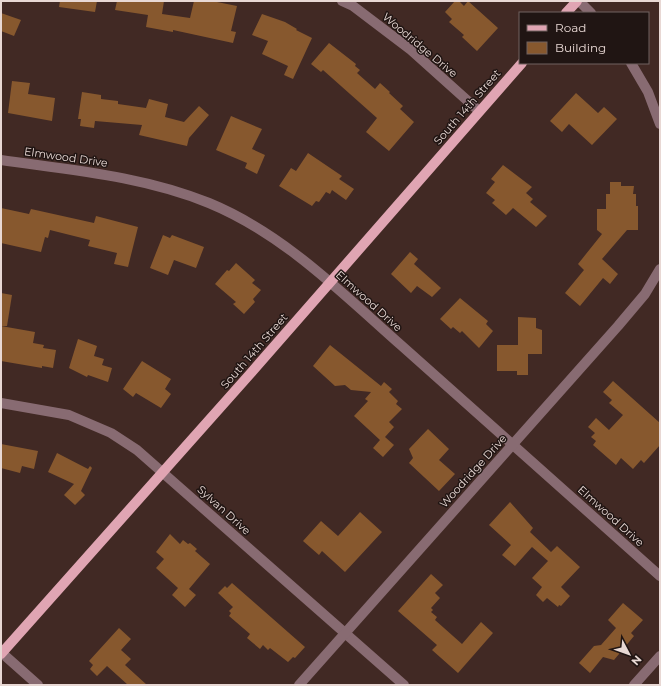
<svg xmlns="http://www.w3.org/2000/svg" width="661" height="686" font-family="Montserrat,sans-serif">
<rect width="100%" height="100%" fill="#412924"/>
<g fill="#87582e">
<polygon points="60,1 97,1 95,12 59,7"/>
<polygon points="117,1 164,1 162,14 190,18 194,1 212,1 237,6 231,31 236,32 233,43 173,30 173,32 146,27 148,15 115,10"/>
<polygon points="455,1 459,1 464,6 468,1 498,28 477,51 462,37 464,35 449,22 452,19 445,12"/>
<polygon points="1,13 21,20 14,36 1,31"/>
<polygon points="262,14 285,22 297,29 296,30 312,38 293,79 284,75 288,66 262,54 268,41 252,35"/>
<polygon points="329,43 356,64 355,66 360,70 357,73 375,89 380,83 390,92 389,93 403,106 400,109 414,122 389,151 366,132 377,118 323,70 321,72 311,64"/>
<polygon points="12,81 30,83 28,94 55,98 52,121 8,113"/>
<polygon points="82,92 101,95 101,99 118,101 118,104 146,108 149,99 168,104 165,117 184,122 199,106 209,115 189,138 187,146 139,135 142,125 95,121 94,128 80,126 81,119 78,119"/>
<polygon points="576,93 598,113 604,107 617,119 592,145 569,124 562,132 550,121"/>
<polygon points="231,116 262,129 252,149 265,155 257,174 245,168 247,163 216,150"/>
<polygon points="308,153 342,176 339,179 354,189 346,200 332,190 330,194 326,192 319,202 316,201 312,206 279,186 291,168 296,171"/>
<polygon points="503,165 532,187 526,193 533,199 530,202 547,216 536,227 513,208 506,215 492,203 495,200 486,193 495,182 491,179"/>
<polygon points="610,182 621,182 621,186 634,186 633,194 636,194 636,206 638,206 638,230 627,230 602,259 618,274 610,284 603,278 580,306 565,293 584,270 578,264 602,234 597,230 597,209 606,209 606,194 610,194"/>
<polygon points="1,208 29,214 31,209 94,223 96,216 138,227 128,267 114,264 117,253 88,246 90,240 50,230 48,238 45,237 41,252 1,243"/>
<polygon points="163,235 170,238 172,235 204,247 196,268 174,260 168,275 150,268"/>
<polygon points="410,252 418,259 414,264 441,288 432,297 417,286 411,293 391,274"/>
<polygon points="236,263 255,280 252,283 261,290 253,299 255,302 244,314 233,304 236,302 215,284 227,270 229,271"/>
<polygon points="1,293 12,295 7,326 1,326"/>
<polygon points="460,298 488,321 486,324 493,331 479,348 462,331 460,333 453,327 451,329 440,319"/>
<polygon points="518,317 536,318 536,328 542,330 542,354 528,354 528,375 517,375 517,371 497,371 497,345 518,345"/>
<polygon points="1,326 35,332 33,343 44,345 43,348 56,350 53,368 42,366 42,368 1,361"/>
<polygon points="78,339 97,346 94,356 104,359 102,365 112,368 108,382 88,375 87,377 69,368"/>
<polygon points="330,345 381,386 384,382 392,389 389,392 398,401 396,404 402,409 389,422 394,427 385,437 394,445 383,457 373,448 380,440 354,416 368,401 365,399 371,392 351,390 345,385 335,386 313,366"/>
<polygon points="142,361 171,379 165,389 171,394 161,408 136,393 133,397 123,389"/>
<polygon points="613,381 660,423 660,445 644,463 641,460 633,469 621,458 616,465 593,445 596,441 591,437 595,433 588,427 596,418 609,430 623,415 609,403 612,400 603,392"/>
<polygon points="428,429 449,449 439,460 455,474 439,491 409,463 413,458 409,449"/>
<polygon points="1,444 38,451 34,469 22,466 20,473 1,468"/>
<polygon points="57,453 88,469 90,466 92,468 81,491 85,495 75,505 64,495 74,484 48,472"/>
<polygon points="510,502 533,528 530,532 551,552 557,546 580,567 561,587 570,596 561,606 559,605 558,607 547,598 543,602 536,595 542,587 532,578 548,561 532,547 515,566 502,555 511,545 489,525"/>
<polygon points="360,512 382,532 345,572 322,551 319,555 303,541 321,521 338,536"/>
<polygon points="170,534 180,544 183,540 188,544 190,543 197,549 195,551 210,564 189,589 196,595 185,607 172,595 178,588 156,568 164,559 156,552"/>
<polygon points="431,574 443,585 435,593 440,598 431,608 433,610 431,612 437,617 435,620 462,644 481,622 493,633 458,673 432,650 437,645 398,611"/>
<polygon points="232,583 305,647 295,658 293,657 288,662 270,648 268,650 263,645 260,649 247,638 250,634 229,616 231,613 229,611 233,607 218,593 225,586 227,588"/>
<polygon points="623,603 643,620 631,633 634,636 614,660 603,657 590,673 579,663 594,646 601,645 616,628 608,620"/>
<polygon points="119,628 131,639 121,650 131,659 125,665 147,685 128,685 107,666 97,676 90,669 93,665 89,661"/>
</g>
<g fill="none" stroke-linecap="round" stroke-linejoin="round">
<g stroke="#886b72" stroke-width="10">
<polyline points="342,1 353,6 411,50 479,111"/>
<polyline points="579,1 591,13"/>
<polyline points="631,63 648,92 660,124"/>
<path d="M1,160C71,170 143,176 209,203C284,234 342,293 402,346C488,423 574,499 660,576"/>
<polyline points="1,403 69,415 111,433 137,450 404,685"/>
<polyline points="2,653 38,685"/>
<polyline points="299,685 618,326 645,294 660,269"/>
<polyline points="634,685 660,656"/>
</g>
<g stroke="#e0a5b3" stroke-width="10">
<polyline points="566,13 577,1"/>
<polyline points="1,654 250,374 522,63"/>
</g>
</g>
<g text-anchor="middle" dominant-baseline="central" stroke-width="3" stroke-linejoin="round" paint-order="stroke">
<g font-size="11" fill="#e8d8d4" stroke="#201513">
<text transform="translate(420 45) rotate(40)">Woodridge Drive</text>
<text transform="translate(467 107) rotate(-49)">South 14th Street</text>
<text transform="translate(66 157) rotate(8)">Elmwood Drive</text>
<text transform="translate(369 301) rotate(42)">Elmwood Drive</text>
<text transform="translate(254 351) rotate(-49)">South 14th Street</text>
<text transform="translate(473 471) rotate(-48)">Woodridge Drive</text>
<text transform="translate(224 510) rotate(42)">Sylvan Drive</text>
<text transform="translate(611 516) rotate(42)">Elmwood Drive</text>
</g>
</g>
<rect width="661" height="686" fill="none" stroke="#e8d8d4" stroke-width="4"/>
<rect x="519" y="12" width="130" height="52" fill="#201513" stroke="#706360"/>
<rect x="527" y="25" width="20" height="6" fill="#e0a5b3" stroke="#706360"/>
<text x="555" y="32" font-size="12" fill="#e8d8d4">Road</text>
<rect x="527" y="42" width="20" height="12" fill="#87582e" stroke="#706360"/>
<text x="555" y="52" font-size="12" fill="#e8d8d4">Building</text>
<g transform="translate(629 654) rotate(131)" stroke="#201513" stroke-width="3" paint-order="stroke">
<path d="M0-3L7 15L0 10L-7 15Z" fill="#e8d8d4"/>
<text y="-6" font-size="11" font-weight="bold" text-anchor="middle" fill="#e8d8d4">N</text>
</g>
</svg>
